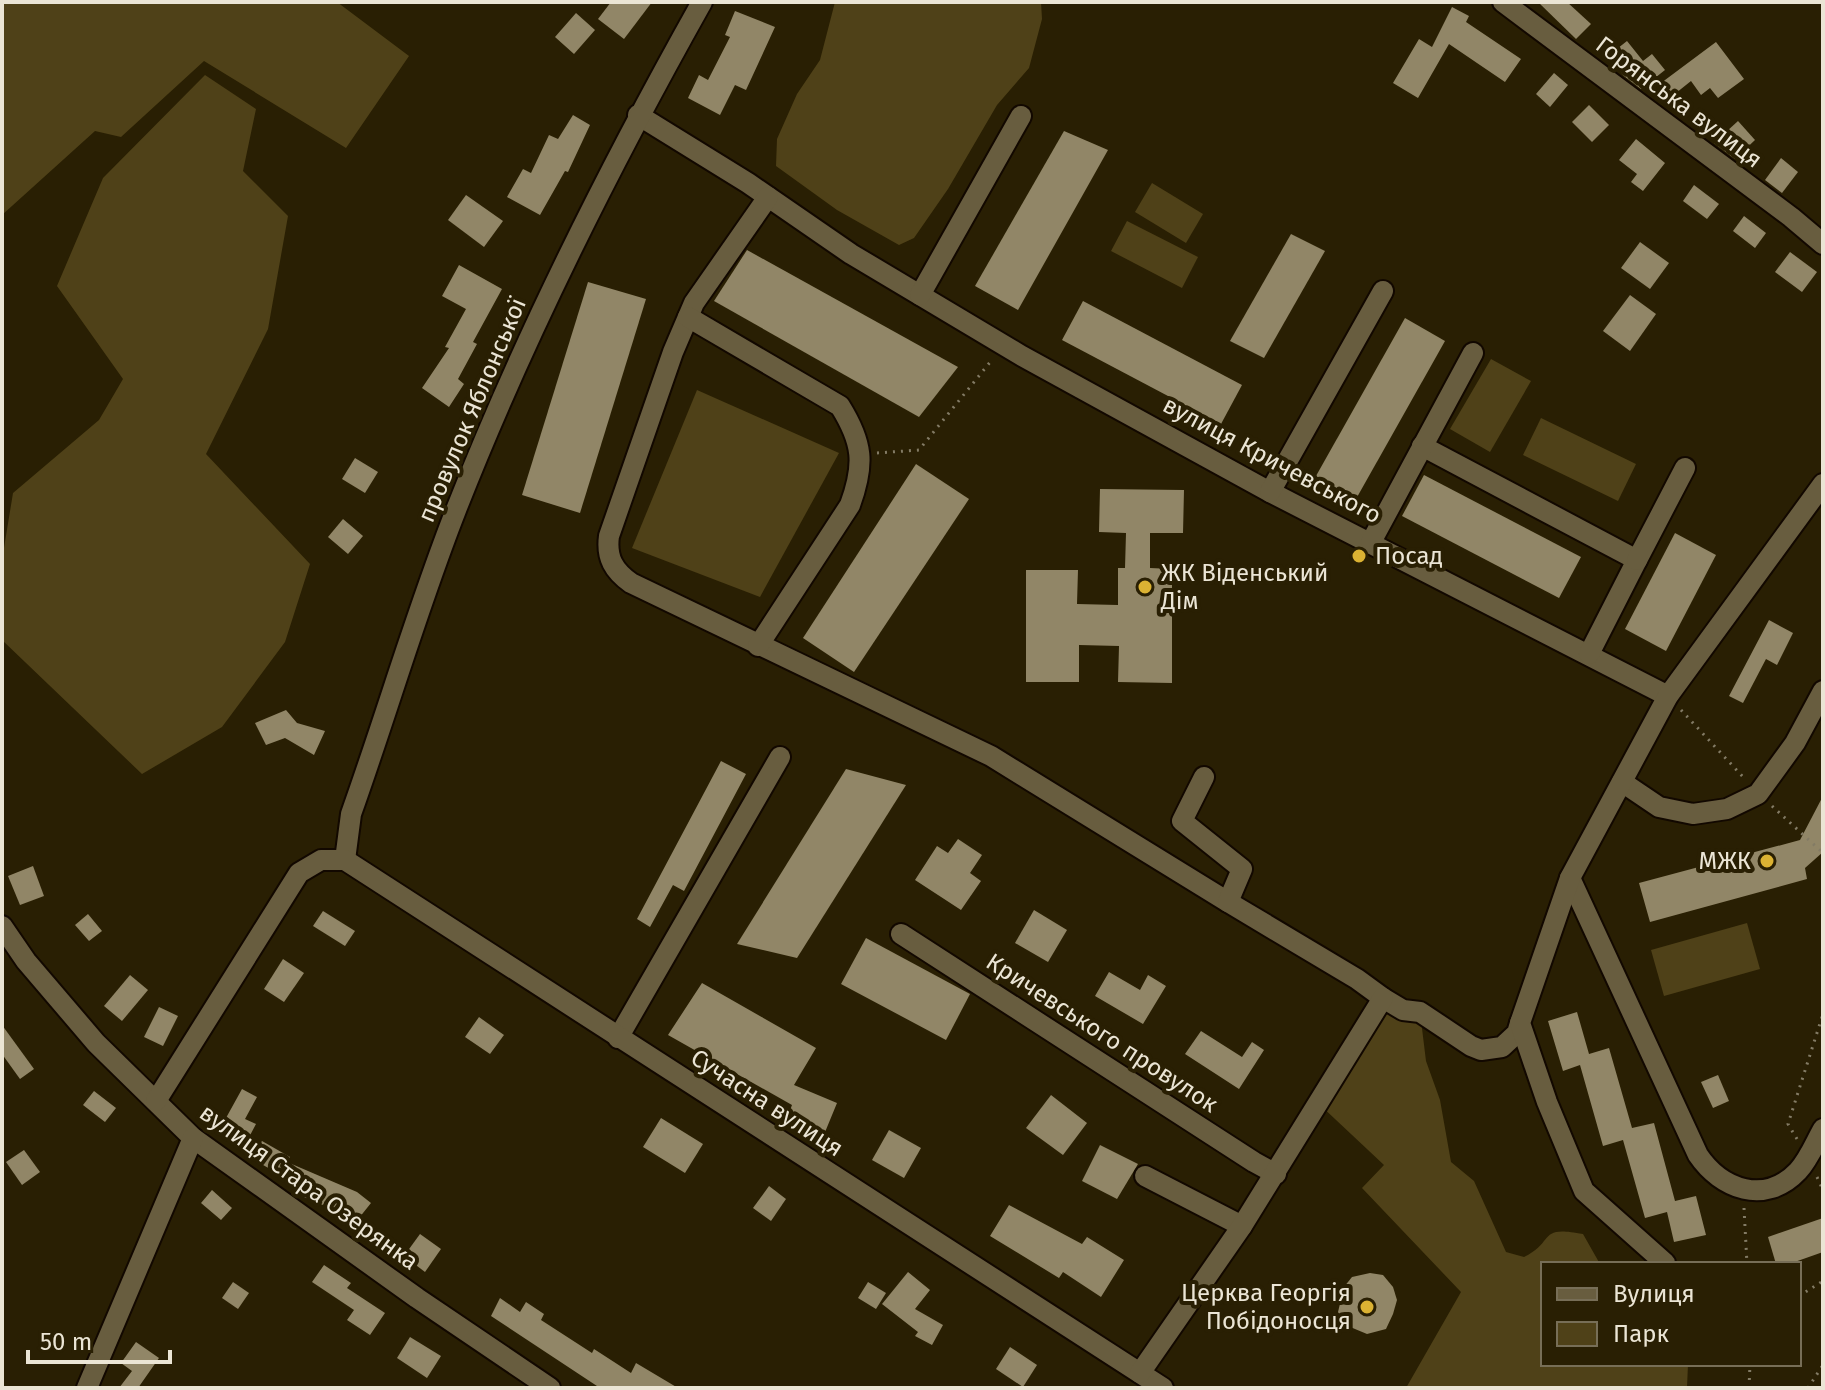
<svg xmlns="http://www.w3.org/2000/svg" width="1825" height="1390" font-family="'Fira Sans',sans-serif">
<rect width="100%" height="100%" fill="#291f03"/>
<g fill="#4f4118">
<polygon points="2,2 337,2 409,56 346,148 204,61 121,137 95,131 2,215"/>
<polygon points="835,2 1041,2 1042,19 1029,68 997,105 948,189 914,238 899,245 837,210 776,166 777,139 797,94 820,60"/>
<polygon points="205,75 256,109 243,171 288,216 268,329 206,454 310,564 285,642 222,727 142,774 2,640 2,560 13,493 99,420 123,379 57,286 103,178"/>
<polygon points="1152,183 1203,214 1186,243 1135,212"/>
<polygon points="1127,221 1198,257 1182,288 1111,251"/>
<polygon points="1491,359 1531,381 1490,452 1450,429"/>
<polygon points="697,390 839,453 760,597 632,548"/>
<polygon points="1541,418 1636,464 1618,501 1523,455"/>
<polygon points="1747,923 1760,969 1664,996 1651,950"/>
<path d="M1383,998L1420,1012L1426,1061L1440,1100L1451,1162L1474,1181L1506,1252L1524,1257C1556,1241 1537,1225 1583,1234L1600,1264H1543V1364H1688L1687,1388H1406L1461,1292L1362,1188L1384,1165L1319,1104Z"/>
</g>
<g fill="#918667">
<polygon points="611,2 652,2 624,39 598,19"/>
<polygon points="1538,2 1567,2 1591,24 1576,39"/>
<polygon points="1452,7 1469,16 1466,22 1521,59 1505,82 1449,44 1418,98 1393,83 1419,39 1432,47"/>
<polygon points="735,11 775,27 746,90 735,85 720,115 688,98 699,75 708,80 730,37 725,35"/>
<polygon points="576,13 595,30 574,54 555,37"/>
<polygon points="1627,41 1643,61 1652,54 1665,70 1641,89 1624,76 1608,56"/>
<polygon points="1716,42 1744,79 1718,98 1710,88 1701,95 1691,81 1671,97 1661,83"/>
<polygon points="1554,73 1568,85 1550,107 1536,94"/>
<polygon points="1589,105 1609,125 1592,142 1572,122"/>
<polygon points="573,115 590,125 568,172 565,171 540,215 507,197 523,169 531,173 549,135 558,139"/>
<polygon points="1738,121 1755,140 1735,159 1714,143"/>
<polygon points="1064,131 1108,150 1018,310 975,286"/>
<polygon points="1636,139 1665,163 1643,191 1631,182 1637,174 1619,160"/>
<polygon points="1781,158 1798,172 1782,193 1765,180"/>
<polygon points="1694,185 1719,204 1707,219 1683,201"/>
<polygon points="466,195 503,221 484,247 448,220"/>
<polygon points="1744,216 1766,233 1755,248 1733,231"/>
<polygon points="1291,234 1325,251 1264,358 1230,341"/>
<polygon points="1640,242 1669,263 1650,289 1621,268"/>
<polygon points="747,250 958,367 919,417 714,301"/>
<polygon points="1790,252 1817,272 1802,292 1775,272"/>
<polygon points="459,265 502,289 473,342 477,344 458,379 464,384 449,407 422,388 449,348 445,347 466,309 442,296"/>
<polygon points="588,282 646,299 580,513 522,495"/>
<polygon points="1630,295 1656,314 1630,351 1603,331"/>
<polygon points="1083,301 1242,385 1221,424 1062,340"/>
<polygon points="1405,318 1445,341 1356,499 1316,476"/>
<polygon points="355,458 378,472 365,493 342,479"/>
<polygon points="916,464 969,499 854,672 803,638"/>
<polygon points="1424,475 1581,557 1559,598 1402,516"/>
<polygon points="1100,489 1184,490 1183,533 1150,533 1150,568 1172,569 1172,683 1118,682 1119,646 1079,645 1079,682 1026,682 1026,570 1078,570 1077,604 1118,605 1118,568 1125,568 1126,533 1099,532"/>
<polygon points="343,519 363,536 348,554 328,537"/>
<polygon points="1675,533 1716,555 1666,651 1625,629"/>
<polygon points="1769,620 1793,633 1777,665 1766,659 1743,703 1729,696"/>
<polygon points="286,710 297,723 325,731 314,755 285,738 266,745 255,723"/>
<polygon points="721,761 746,774 684,891 673,885 650,927 637,919"/>
<polygon points="846,769 906,785 797,958 737,944"/>
<polygon points="1823,796 1823,852 1805,868 1807,879 1650,922 1639,883 1800,840"/>
<polygon points="958,839 982,855 970,873 981,881 961,910 915,880 937,846 948,853"/>
<polygon points="33,866 44,896 20,905 8,876"/>
<polygon points="1034,910 1067,930 1048,962 1015,943"/>
<polygon points="323,911 355,931 345,946 313,926"/>
<polygon points="88,914 102,931 89,941 75,925"/>
<polygon points="866,938 970,994 946,1040 841,984"/>
<polygon points="283,959 304,973 284,1002 264,989"/>
<polygon points="1109,972 1140,990 1148,975 1166,986 1143,1024 1095,996"/>
<polygon points="130,975 148,990 122,1021 104,1006"/>
<polygon points="702,983 816,1048 794,1085 837,1103 823,1137 786,1121 792,1105 668,1035"/>
<polygon points="159,1007 178,1016 163,1046 144,1037"/>
<polygon points="1577,1012 1589,1054 1609,1048 1632,1128 1654,1123 1675,1201 1696,1196 1706,1235 1674,1242 1667,1212 1645,1218 1623,1140 1603,1146 1580,1065 1563,1071 1548,1021"/>
<polygon points="479,1017 504,1035 490,1054 465,1037"/>
<polygon points="2,1025 34,1069 20,1079 2,1054"/>
<polygon points="1201,1031 1242,1057 1252,1042 1264,1050 1239,1089 1185,1054"/>
<polygon points="1718,1075 1729,1101 1713,1108 1701,1082"/>
<polygon points="242,1089 257,1097 245,1119 256,1124 247,1141 221,1127"/>
<polygon points="94,1091 116,1108 105,1122 83,1105"/>
<polygon points="1051,1095 1087,1123 1063,1155 1026,1128"/>
<polygon points="661,1118 703,1144 685,1173 643,1147"/>
<polygon points="889,1130 921,1148 904,1178 872,1160"/>
<polygon points="262,1141 290,1157 287,1162 357,1192 371,1203 355,1223 325,1201 323,1205 292,1192 296,1184 246,1155 251,1146 257,1148"/>
<polygon points="1100,1145 1138,1164 1117,1199 1082,1181"/>
<polygon points="24,1150 40,1172 22,1185 6,1162"/>
<polygon points="769,1186 786,1199 771,1221 753,1208"/>
<polygon points="212,1190 232,1208 221,1220 201,1203"/>
<polygon points="1009,1205 1082,1244 1087,1237 1124,1260 1101,1297 1063,1272 1059,1278 990,1236"/>
<polygon points="1823,1218 1823,1252 1789,1264 1776,1264 1768,1237"/>
<polygon points="420,1234 441,1249 425,1272 404,1256"/>
<polygon points="324,1265 351,1283 347,1288 385,1313 370,1335 347,1320 354,1310 312,1282"/>
<polygon points="908,1272 930,1290 915,1309 943,1325 932,1345 915,1336 918,1332 882,1304"/>
<polygon points="1370,1273 1383,1275 1393,1287 1397,1300 1393,1314 1386,1329 1367,1334 1343,1324 1338,1312 1344,1287 1352,1277"/>
<polygon points="233,1282 249,1293 238,1309 222,1298"/>
<polygon points="868,1282 886,1293 876,1309 858,1298"/>
<polygon points="500,1298 520,1312 526,1302 544,1314 541,1320 592,1353 594,1349 631,1373 636,1363 678,1388 600,1388 491,1316"/>
<polygon points="410,1337 441,1356 427,1378 397,1358"/>
<polygon points="136,1342 159,1358 138,1388 119,1388 132,1371 121,1363"/>
<polygon points="1010,1347 1037,1365 1023,1387 996,1369"/>
</g>
<g fill="none" stroke-linecap="round" stroke-linejoin="round">
<g stroke="#120800" stroke-width="24">
<g id="minor">
<polyline points="1503,2 1791,217 1823,244"/>
<polyline points="638,115 748,183 851,254 1022,356 1270,492 1668,696"/>
<path d="M768,197L694,303L673,352L609,536C606,558 614,571 631,583L991,756L1228,902"/>
<polyline points="920,295 1021,116"/>
<path d="M688,317L840,406C863,443 865,464 850,505L758,646"/>
<polyline points="1422,446 1637,560 1589,654"/>
<polyline points="1270,492 1383,291"/>
<polyline points="1371,542 1473,353"/>
<polyline points="1637,560 1685,468"/>
<polyline points="1204,777 1182,821 1242,869 1228,902 1357,979 1383,998 1403,1010 1420,1012 1471,1046 1481,1050 1502,1047 1517,1033 1520,1023"/>
<polyline points="1622,782 1659,807 1693,814 1727,809 1758,794 1795,743 1823,691"/>
<path d="M345,860L351,814C387,713 417,609 456,510C525,334 610,166 702,2"/>
<path d="M1570,878L1698,1155C1721,1189 1765,1206 1798,1171C1809,1159 1815,1143 1823,1129"/>
<polyline points="2,926 26,961 96,1043 193,1138 417,1298 550,1388"/>
<polyline points="901,934 1254,1162 1276,1174"/>
<polyline points="618,1038 780,757"/>
<polyline points="156,1101 299,873 321,860 345,860 1163,1388"/>
<polyline points="1145,1176 1242,1226"/>
<polyline points="1665,1263 1584,1191 1547,1102 1520,1023 1570,878 1668,696 1823,484"/>
<polyline points="1140,1373 1242,1226 1383,998"/>
<polyline points="87,1388 193,1138"/>
</g>
</g>
<g stroke="#837b65" stroke-width="3" stroke-dasharray="2 6" stroke-linecap="butt">
<polyline points="877,453 919,450 991,361"/>
<polyline points="1681,710 1744,778"/>
<polyline points="1772,806 1823,853"/>
<polyline points="1797,1139 1788,1124 1823,1014"/>
<polyline points="1817,1177 1823,1190"/>
<polyline points="1744,1208 1747,1264"/>
<polyline points="1799,1296 1823,1281"/>
<polyline points="1749,1388 1750,1364"/>
<polyline points="1808,1388 1823,1365"/>
</g>
<use href="#minor" stroke="#685d3f" stroke-width="20"/>
</g>
<g fill="#dbb233" stroke="#291f03" stroke-width="3">
<circle cx="1359" cy="556" r="8"/>
<circle cx="1145" cy="587" r="8"/>
<circle cx="1767" cy="861" r="8"/>
<circle cx="1367" cy="1307" r="8"/>
</g>
<g text-anchor="middle" dominant-baseline="central" stroke-width="8" stroke-linejoin="round" paint-order="stroke">
<g font-size="24" fill="#ebe5d5" stroke="#291f03">
<text transform="translate(1679 102) rotate(37)">Горянська вулиця</text>
<text transform="translate(472 410) rotate(-67)">провулок Яблонської</text>
<text transform="translate(1272 460) rotate(28)">вулиця Кричевського</text>
<text transform="translate(1102 1033) rotate(33)">Кричевського провулок</text>
<text transform="translate(767 1103) rotate(33)">Сучасна вулиця</text>
<text transform="translate(309 1187) rotate(36)">вулиця Стара Озерянка</text>
</g>
<g font-size="24" fill="#ebe5d5" stroke="#291f03" text-anchor="start">
<text x="1375" y="556">Посад</text>
<text x="1161" y="573">ЖК Віденський<tspan x="1161" dy="28">Дім</tspan></text>
<text x="1751" y="861" text-anchor="end">МЖК</text>
<text x="1351" y="1293" text-anchor="end">Церква Георгія<tspan x="1351" dy="28">Побідоносця</tspan></text>
</g>
</g>
<rect width="1825" height="1390" fill="none" stroke="#ebe5d5" stroke-width="8"/>
<rect x="1541" y="1262" width="260" height="104" fill="#291f03" stroke="#776e57" stroke-width="2"/>
<rect x="1557" y="1288" width="40" height="12" fill="#685d3f" stroke="#776e57" stroke-width="2"/>
<text x="1613" y="1302" font-size="24" fill="#ebe5d5">Вулиця</text>
<rect x="1557" y="1322" width="40" height="24" fill="#4f4118" stroke="#776e57" stroke-width="2"/>
<text x="1613" y="1342" font-size="24" fill="#ebe5d5">Парк</text>
<path d="M28 1350v12h142v-12" fill="none" stroke="#ebe5d5" stroke-width="4"/>
<text x="40" y="1350" font-size="24" fill="#ebe5d5" stroke="#291f03" stroke-width="6" paint-order="stroke">50 m</text>
</svg>
